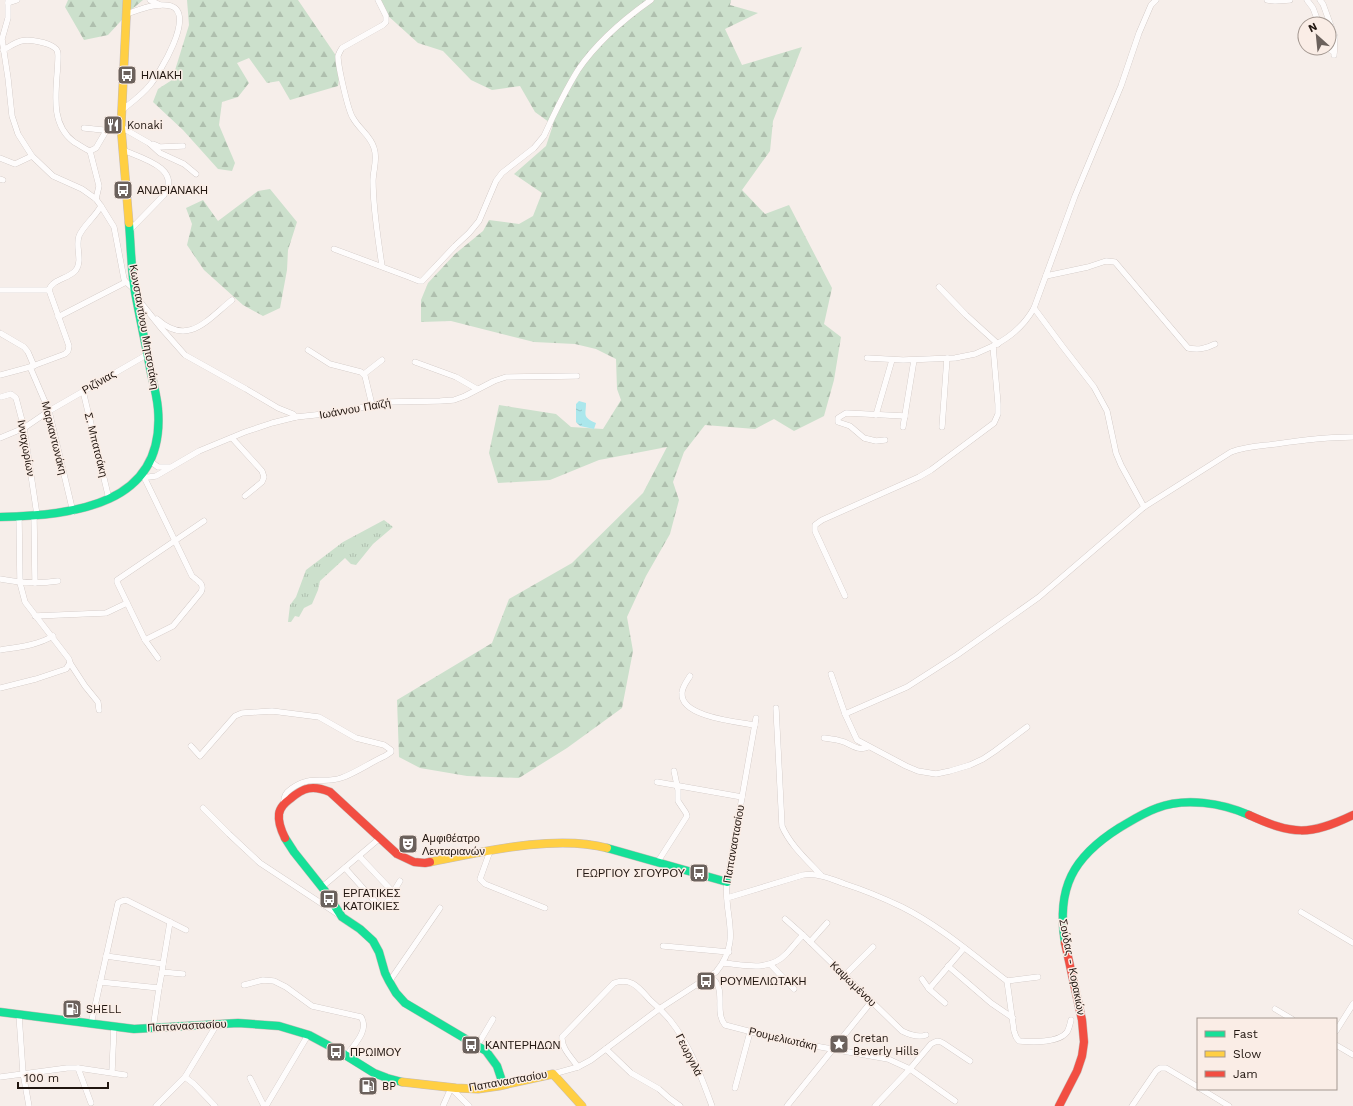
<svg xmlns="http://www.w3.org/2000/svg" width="1353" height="1106" font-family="'Work Sans',sans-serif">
<defs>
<pattern id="grass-tufts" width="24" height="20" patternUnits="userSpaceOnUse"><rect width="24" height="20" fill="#cce0cc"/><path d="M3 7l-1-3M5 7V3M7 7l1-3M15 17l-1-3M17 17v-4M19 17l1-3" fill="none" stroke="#afbfae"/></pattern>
<pattern id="forest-firs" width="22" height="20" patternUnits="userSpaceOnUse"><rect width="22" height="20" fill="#cce0cc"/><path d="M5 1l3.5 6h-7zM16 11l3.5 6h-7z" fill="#afbfae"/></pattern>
<pattern id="water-ripples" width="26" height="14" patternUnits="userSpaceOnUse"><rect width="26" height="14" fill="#abe7ec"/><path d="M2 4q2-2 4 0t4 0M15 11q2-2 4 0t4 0" fill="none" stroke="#93c5c9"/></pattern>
</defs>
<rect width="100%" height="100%" fill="#f6eeea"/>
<polygon fill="url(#grass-tufts)" points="384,520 393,527 373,544 356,565 351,564 345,558 320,581 318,590 312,604 304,608 299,617 295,616 291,622 288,622 290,605 296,597 306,570 343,542"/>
<g fill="url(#forest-firs)">
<polygon points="68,0 143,0 131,10 108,35 84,40 65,7"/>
<polygon points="187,0 298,0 341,63 338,86 290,100 279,81 267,83 249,58 237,63 249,83 238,97 222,102 219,125 235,163 232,171 218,169 183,130 153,102 158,89 172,80 189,25"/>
<polygon points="379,0 731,0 730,5 758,13 725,29 742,65 802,47 773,121 770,151 742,190 765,214 789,205 832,288 824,324 841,337 834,380 824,416 794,431 774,419 755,429 705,425 684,452 673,482 679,500 670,534 646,576 627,617 633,651 622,708 567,748 519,778 467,776 420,768 399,757 397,700 492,643 509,599 572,563 643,493 667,447 599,460 550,480 498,483 489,453 499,405 556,414 571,427 603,429 621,400 617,389 616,359 596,349 575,344 534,342 451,321 421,322 421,300 428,283 455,254 483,231 489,220 519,224 533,216 542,193 514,174 546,146 553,125 535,112 520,86 492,90 471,80 443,51 418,43 386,14"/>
<polygon points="270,189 297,222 288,250 287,270 280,308 263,316 243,305 204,270 187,245 192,224 186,208 203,200 218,221 258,191"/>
</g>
<path fill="url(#water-ripples)" d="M579,401L586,403C586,415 582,417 596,423L594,429L580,426L576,422V404Z"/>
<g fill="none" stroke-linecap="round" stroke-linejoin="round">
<g stroke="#c6bcb8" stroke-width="6">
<g id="street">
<polyline points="8,0 8,18 2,39 8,78 12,116 18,134 32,156 53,176 82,189 96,199 101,206 114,227 124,279 126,282 135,290"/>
<polyline points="150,0 160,5"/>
<path d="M378,0L386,16V22L383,25L342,48C340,51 339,53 338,56C338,66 348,111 353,118C359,129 371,136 374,148C378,159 373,170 373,181C373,209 378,238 382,266"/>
<polyline points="1267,0 1275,1 1290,0"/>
<polyline points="1307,0 1313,8 1319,24"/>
<polyline points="1320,0 1323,4 1335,37 1334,55"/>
<polyline points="8,3 17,0"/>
<polyline points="1327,48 1334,52"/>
<path d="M3,50C9,47 14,43 21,41C28,39 48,42 55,48C58,50 58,53 58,56C58,85 47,122 74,142C80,145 84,149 90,151L96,148L106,131"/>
<path d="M122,110C132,102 142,95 150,85C159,74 196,14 171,6C157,2 139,10 126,14"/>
<polyline points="121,127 149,143 160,153 184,164 196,174"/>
<polyline points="84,128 122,132"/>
<polyline points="153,144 160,147 183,146"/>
<path d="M123,150C141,158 182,168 164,195L129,231"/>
<polyline points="90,151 99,186 96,199"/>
<polyline points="0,158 15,164 32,156"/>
<polyline points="0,179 3,180"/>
<path d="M334,249L409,277L419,281H422L455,246L469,233L479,221L496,181L502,173L534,148L544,136C554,114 565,91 578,70C597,42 624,19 651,0"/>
<path d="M1046,276L1088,267L1106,261L1115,262L1188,348C1198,350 1205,349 1215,344"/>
<polyline points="939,287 966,315 998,344"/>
<polyline points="0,290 49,290"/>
<polyline points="137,298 162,329 185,355 246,389 278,408 293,414 296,417"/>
<polyline points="58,317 126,282"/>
<path d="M157,319C188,347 207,320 232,300"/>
<polyline points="0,333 24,347 28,352 34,366"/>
<polyline points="308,350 330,364 361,372 365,376 372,405"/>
<polyline points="867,358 903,360 955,358 975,354 993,346"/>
<polyline points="415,362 456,377 477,389"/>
<polyline points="30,367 49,411 73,512"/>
<polyline points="364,374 382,360"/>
<path d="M0,375L30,367L65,354L68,351L69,346L49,290C52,279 69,279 76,270C83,260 75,247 79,236C83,226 95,217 101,206"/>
<polyline points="83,391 109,499"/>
<polyline points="1,397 11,394 16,398 24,428 37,515"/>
<polyline points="876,415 892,360"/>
<polyline points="903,427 914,360"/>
<polyline points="942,427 947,358"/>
<polyline points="0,438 24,428 49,411 148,354"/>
<polyline points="232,438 262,471 264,477 262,482 245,496"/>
<polyline points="885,440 876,441 864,438 850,426 838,422 838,418 846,413 905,416"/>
<polyline points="150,461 158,467 169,467"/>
<polyline points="140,477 149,477 156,476 199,451 245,432 272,423 296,417 343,412 386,402 440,401 454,400 465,396 494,381 506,377 577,376"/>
<path d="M144,477L192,576C198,581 205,584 201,592L173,626L145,640"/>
<polyline points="1144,507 1121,465 1116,453 1107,411 1094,387 1063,347 1034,308 1075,196 1121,86 1139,33 1151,5 1156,0"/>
<polyline points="34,516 35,583"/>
<polyline points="19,517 20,583 25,602 69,659 70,663 85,686 98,702 99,710"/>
<path d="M0,579C20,583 38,584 58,581"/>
<path d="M845,596L815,531V525L822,520L919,477L931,470L994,423L998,414V404L993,346C1011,337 1024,326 1034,308"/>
<polyline points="35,616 106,613 127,603"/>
<path d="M0,650C18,647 36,646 53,636"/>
<polyline points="158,658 145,640 117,582 117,580 204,521"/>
<polyline points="831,674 845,714 857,740 906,766 918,771 936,774 950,771 970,765 983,759 995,751 1027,727"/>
<path d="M690,676C687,681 682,687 682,693C680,717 738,722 755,725"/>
<polyline points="0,688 36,679 66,669 70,663"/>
<path d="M776,708L782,826C790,845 807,860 821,875"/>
<path d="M845,714L907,687L957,655L1039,597L1144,507L1231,452C1246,446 1261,446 1276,444C1302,440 1327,437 1353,437"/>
<path d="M824,738C830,739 835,739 841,741C850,743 857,752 868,747"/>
<path d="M191,746L200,756L235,716L242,713L272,711L319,717L356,738L384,745L391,750V752L385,756C371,762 356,773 341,778C323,784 311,774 291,789C285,793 283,797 284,804"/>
<polyline points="657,782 742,797"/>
<polyline points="203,808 229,834 260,863 339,915"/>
<polyline points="490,851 480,879 485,884 545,908"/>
<polyline points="359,856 393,892"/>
<polyline points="657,863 687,816 686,813 678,801 678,790 674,771"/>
<polyline points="345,868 380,907 383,907 386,904 400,881"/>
<polyline points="322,887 380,838"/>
<path d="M727,898L803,875C818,873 831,879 845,884C864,890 883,898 902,907C940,926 973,955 1007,981L1014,1031L1016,1037L1019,1041C1031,1042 1059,1043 1067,1032C1069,1029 1070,1024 1071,1020"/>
<polyline points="1301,912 1353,943"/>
<path d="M785,919L803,935L902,1031C910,1035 918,1038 926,1035"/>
<polyline points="810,942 827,923"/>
<polyline points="663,946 729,952"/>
<polyline points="106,956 163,964 162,972 183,974"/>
<path d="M723,963C745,965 769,972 786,954C792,948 797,941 803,935"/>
<polyline points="163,964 170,922"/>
<polyline points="770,964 794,989"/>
<polyline points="948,966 991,1003 1013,1018"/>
<path d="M709,976C729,988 713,1010 725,1025L787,1041L888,1059L910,1069L955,1101"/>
<polyline points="844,976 873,947"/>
<polyline points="922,979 929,989 945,1003"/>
<polyline points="1007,981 1038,977"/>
<polyline points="100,982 159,988 162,972"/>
<polyline points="389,982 440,908"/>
<path d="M244,985L263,980L274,981L286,987L312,1006L361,1017C370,1030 353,1046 346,1056"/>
<polyline points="929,989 964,948"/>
<polyline points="1275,1009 1292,1019"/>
<polyline points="19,1015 23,1073 29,1106"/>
<polyline points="91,1024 118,903 122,901 126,900 186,930"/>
<polyline points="153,1029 159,988"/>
<polyline points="1336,1031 1353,1004"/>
<polyline points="1336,1045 1353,1055"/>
<polyline points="477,1046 493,1019"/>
<polyline points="606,1049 631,1073 659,1089 669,1098 680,1106"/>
<path d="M578,1067C572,1058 561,1048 562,1037L614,983C632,977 639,988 650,1000C657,1006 664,1013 670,1020C690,1045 701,1076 712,1106"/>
<polyline points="78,1068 91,1103"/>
<polyline points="112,1072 114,1026"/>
<path d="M553,1074L578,1067L591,1060L659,1009L716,972C743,939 723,916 727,882L756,718"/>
<polyline points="0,1077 67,1068 78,1068 125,1075"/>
<polyline points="185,1077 194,1084 215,1106"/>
<polyline points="250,1078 264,1106"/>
<polyline points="735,1088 750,1032"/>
<polyline points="1201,1089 1229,1106"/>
<polyline points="156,1106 185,1077 217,1024"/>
<polyline points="266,1106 308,1035"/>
<polyline points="443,1106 451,1088 469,1106"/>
<polyline points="787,1106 871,1002"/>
<path d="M875,1106L910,1069L931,1044C936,1041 938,1040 943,1043L970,1061"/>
<polyline points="1132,1106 1156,1071 1160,1068 1166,1068 1198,1087"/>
</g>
</g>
<g stroke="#c6bcb8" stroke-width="9">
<g id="fast">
<path d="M0,517C73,515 166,506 158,409C157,397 154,385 151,373C146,346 140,319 135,292C131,270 131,246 129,223"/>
<polyline points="285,838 294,852 325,891 342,917 360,929 373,941 379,952 385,973 389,981 396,993 405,1003 486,1051 497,1066 503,1084"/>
<polyline points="607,848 727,882"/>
<path d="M1065,943C1056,888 1073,857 1119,828C1131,821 1143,813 1157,808C1185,797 1222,803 1249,815"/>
<polyline points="0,1012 134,1029 238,1023 279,1026 309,1035 337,1050 374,1073 387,1078 402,1082"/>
</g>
</g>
<g stroke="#c6bcb8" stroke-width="9">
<g id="slow">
<polyline points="127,0 121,127 129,223"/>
<path d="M430,862C482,852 555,834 607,848"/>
<polyline points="402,1082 456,1088 478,1089 499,1086 553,1074 582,1106"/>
</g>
</g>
<g stroke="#c6bcb8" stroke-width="9">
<g id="jam">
<path d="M1249,815C1293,835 1309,836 1353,815"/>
<path d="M285,838C281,830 278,822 279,814C280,807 285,803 290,799C304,787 313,785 330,792L397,854L414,862L425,863L430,862"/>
<polyline points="1059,1106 1077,1071 1082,1056 1084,1042 1082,1020 1065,943"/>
</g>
</g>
<use href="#street" stroke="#fefcfc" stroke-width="5.5"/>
<use href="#fast" stroke="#16e098" stroke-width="8"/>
<use href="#slow" stroke="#ffcf43" stroke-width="8"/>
<use href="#jam" stroke="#f24e42" stroke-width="8"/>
</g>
<defs>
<g id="bus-square" transform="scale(1)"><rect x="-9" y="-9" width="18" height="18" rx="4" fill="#6b615c" stroke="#faede6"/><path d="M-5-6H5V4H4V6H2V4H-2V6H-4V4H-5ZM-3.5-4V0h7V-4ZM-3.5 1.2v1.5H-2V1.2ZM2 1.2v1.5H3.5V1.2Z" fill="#fff"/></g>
<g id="restaurant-square" transform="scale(1)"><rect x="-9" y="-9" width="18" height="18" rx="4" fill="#6b615c" stroke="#faede6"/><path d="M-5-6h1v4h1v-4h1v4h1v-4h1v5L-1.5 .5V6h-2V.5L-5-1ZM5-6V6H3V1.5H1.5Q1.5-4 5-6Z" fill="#fff"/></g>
<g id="theatre-square" transform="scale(1)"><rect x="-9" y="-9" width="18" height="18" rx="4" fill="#6b615c" stroke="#faede6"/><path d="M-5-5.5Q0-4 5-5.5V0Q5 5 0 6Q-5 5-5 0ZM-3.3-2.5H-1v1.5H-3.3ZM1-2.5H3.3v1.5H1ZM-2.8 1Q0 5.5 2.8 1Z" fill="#fff"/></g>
<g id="fuel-square" transform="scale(1)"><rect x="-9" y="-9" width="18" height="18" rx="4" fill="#6b615c" stroke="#faede6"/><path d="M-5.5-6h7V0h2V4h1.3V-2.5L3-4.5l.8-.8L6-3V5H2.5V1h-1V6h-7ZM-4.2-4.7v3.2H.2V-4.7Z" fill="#fff"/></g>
<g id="sight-square" transform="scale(1)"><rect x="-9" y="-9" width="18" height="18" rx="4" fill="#6b615c" stroke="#faede6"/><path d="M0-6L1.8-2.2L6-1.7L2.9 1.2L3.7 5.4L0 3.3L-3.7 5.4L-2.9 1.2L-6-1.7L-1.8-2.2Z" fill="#fff"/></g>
</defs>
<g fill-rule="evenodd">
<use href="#bus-square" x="127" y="75"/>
<use href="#restaurant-square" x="113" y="125"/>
<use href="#bus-square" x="123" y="190"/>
<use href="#theatre-square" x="408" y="844"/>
<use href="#bus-square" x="699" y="873"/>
<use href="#bus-square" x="329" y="899"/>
<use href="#bus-square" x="706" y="981"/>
<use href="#fuel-square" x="72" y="1009"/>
<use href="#sight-square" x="839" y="1044"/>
<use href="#bus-square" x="471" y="1045"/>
<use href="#bus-square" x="336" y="1052"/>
<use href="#fuel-square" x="368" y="1086"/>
</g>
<g text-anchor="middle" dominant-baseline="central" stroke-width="3" stroke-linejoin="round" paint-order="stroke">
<g font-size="11" fill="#20150f" stroke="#faede6" text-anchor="start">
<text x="141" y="75">ΗΛΙΑΚΗ</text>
<text x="127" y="125">Konaki</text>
<text x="137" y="190">ΑΝΔΡΙΑΝΑΚΗ</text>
<text x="422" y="838">Αμφιθέατρο<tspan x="422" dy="13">Λενταριανών</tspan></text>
<text x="685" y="873" text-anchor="end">ΓΕΩΡΓΙΟΥ ΣΓΟΥΡΟΥ</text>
<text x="343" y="893">ΕΡΓΑΤΙΚΕΣ<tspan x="343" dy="13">ΚΑΤΟΙΚΙΕΣ</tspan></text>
<text x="720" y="981">ΡΟΥΜΕΛΙΩΤΑΚΗ</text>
<text x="86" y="1009">SHELL</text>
<text x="853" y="1038">Cretan<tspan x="853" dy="13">Beverly Hills</tspan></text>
<text x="485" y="1045">ΚΑΝΤΕΡΗΔΩΝ</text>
<text x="350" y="1052">ΠΡΩΙΜΟΥ</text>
<text x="382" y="1086">BP</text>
</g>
<g font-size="11" fill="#20150f" stroke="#faede6">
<text transform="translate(144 327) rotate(80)">Κωνσταντίνου Μητσοτάκη</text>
<text transform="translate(99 382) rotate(-30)">Ριζίνιας</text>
<text transform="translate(355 409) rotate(-10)">Ιωάννου Παϊζή</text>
<text transform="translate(54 438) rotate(76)">Μαρκαντωνάκη</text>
<text transform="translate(96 445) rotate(76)">Σ. Μπατσάκη</text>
<text transform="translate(26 448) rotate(80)">Ινναχωρίων</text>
<text transform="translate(734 844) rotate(-80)">Παπαναστασίου</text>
<text transform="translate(1072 967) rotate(79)">Σούδας - Κορακιών</text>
<text transform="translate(853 984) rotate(44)">Καψωμένου</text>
<text transform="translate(187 1026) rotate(-3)">Παπαναστασίου</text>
<text transform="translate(783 1039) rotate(13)">Ρουμελιωτάκη</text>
<text transform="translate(689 1055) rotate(63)">Γεωργιλά</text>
<text transform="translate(508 1081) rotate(-10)">Παπαναστασίου</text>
</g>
</g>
<rect x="1197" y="1018" width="140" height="72" fill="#faede6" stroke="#a39790"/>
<rect x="1205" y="1031" width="20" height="6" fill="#16e098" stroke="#a39790"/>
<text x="1233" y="1038" font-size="12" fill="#20150f">Fast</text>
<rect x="1205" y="1051" width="20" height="6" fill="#ffcf43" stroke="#a39790"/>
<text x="1233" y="1058" font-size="12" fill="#20150f">Slow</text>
<rect x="1205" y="1071" width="20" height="6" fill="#f24e42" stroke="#a39790"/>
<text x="1233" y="1078" font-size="12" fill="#20150f">Jam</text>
<g transform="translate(1317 36) rotate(333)"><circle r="19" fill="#faede6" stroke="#a39790"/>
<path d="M0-3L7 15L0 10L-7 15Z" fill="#6b615c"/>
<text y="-6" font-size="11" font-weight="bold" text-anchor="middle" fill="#20150f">N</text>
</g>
<path d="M18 1082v6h90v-6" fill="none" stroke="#20150f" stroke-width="2"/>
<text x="24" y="1082" font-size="12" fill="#20150f" stroke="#faede6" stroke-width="3" paint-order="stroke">100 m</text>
</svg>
